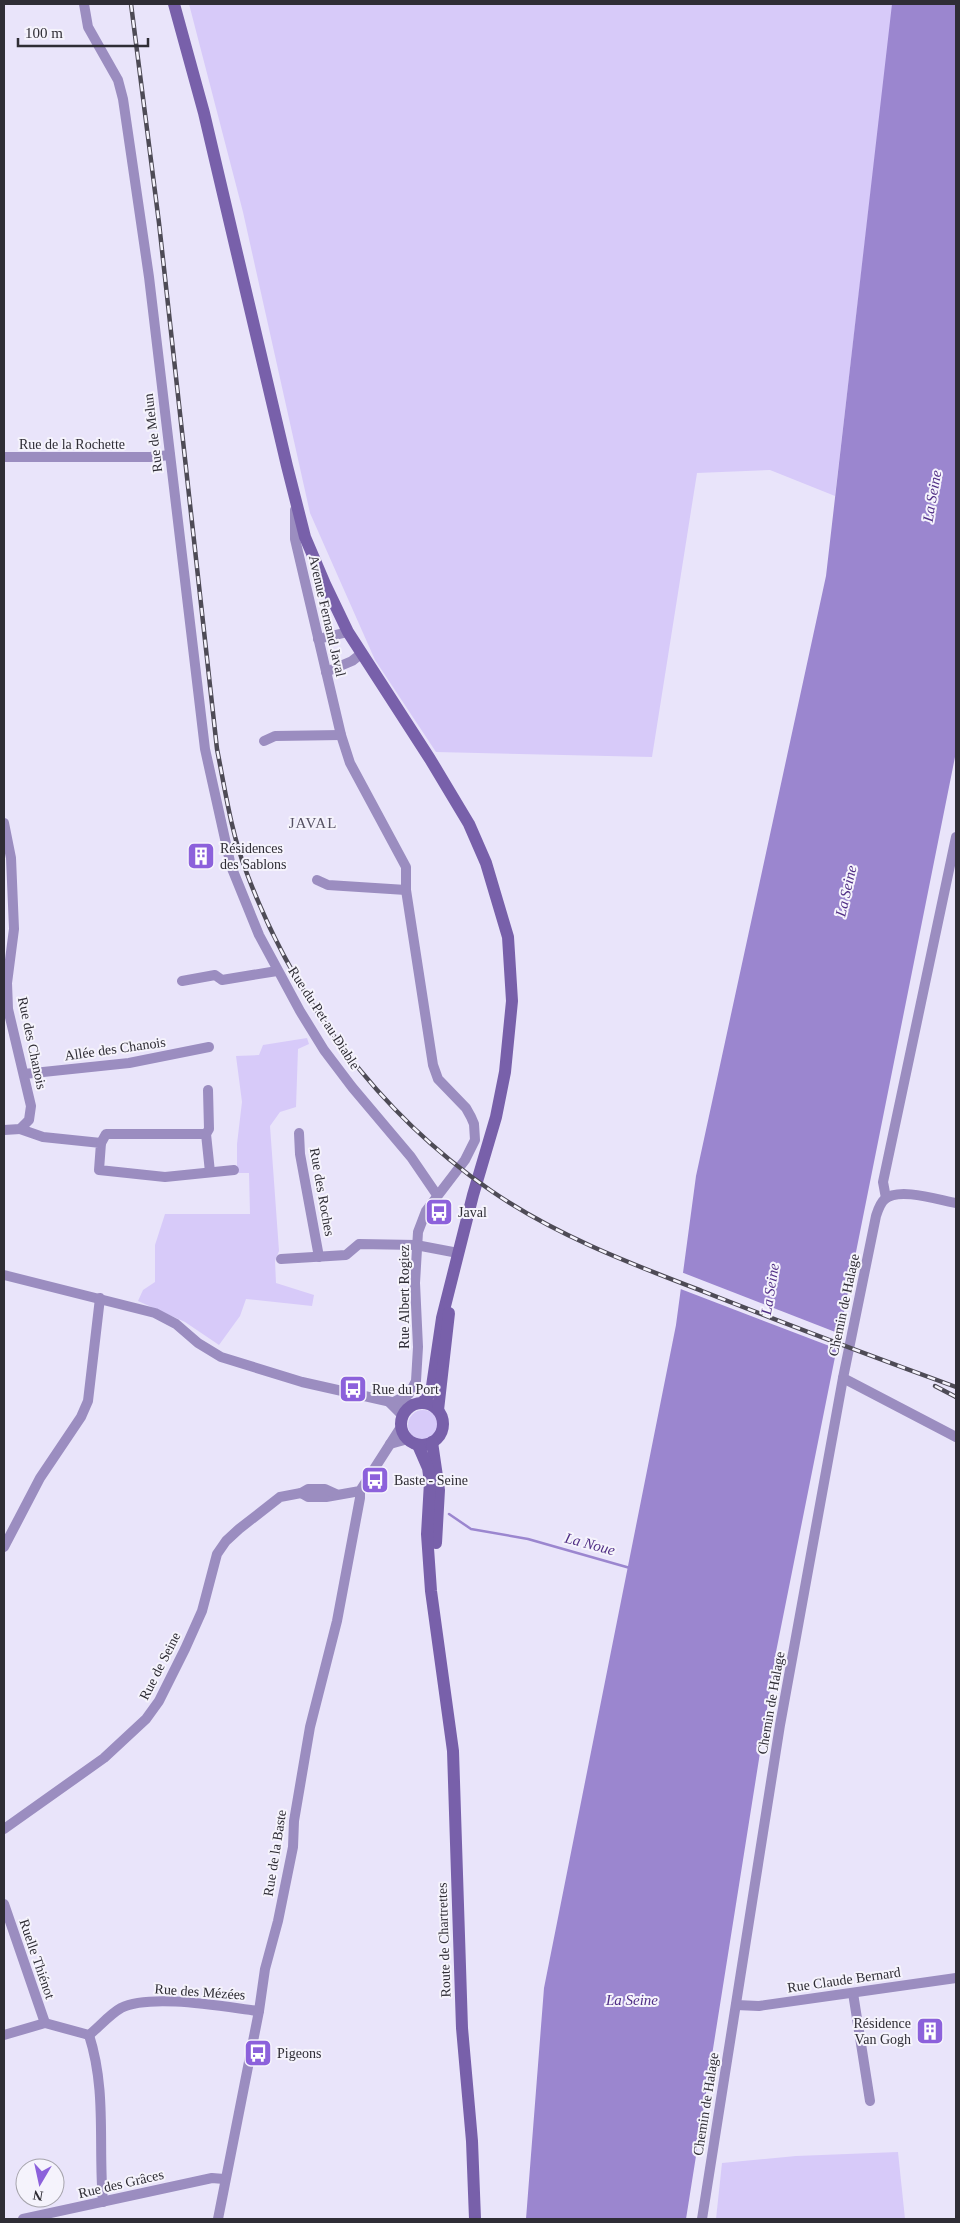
<svg xmlns="http://www.w3.org/2000/svg" width="960" height="2223" font-family="Georgia,serif">
<rect width="100%" height="100%" fill="#e9e4fa"/>
<g fill="#d7caf9">
<polygon points="189,4 893,4 835,496 770,470 697,473 652,757 436,752 375,660 310,513 243,212"/>
<polygon points="307,1038 309,1044 298,1049 296,1107 280,1112 270,1126 279,1251 275,1261 276,1283 314,1295 312,1306 246,1299 240,1316 219,1345 185,1322 138,1301 143,1290 155,1282 155,1245 165,1214 250,1214 249,1173 237,1173 237,1144 242,1102 236,1056 259,1055 263,1045"/>
<circle cx="423" cy="1425" r="15"/>
<polygon points="898,2152 905,2219 716,2219 722,2163 796,2156"/>
</g>
<polygon fill="#9b86cf" points="892,4 956,4 956,752 776,1652 686,2219 526,2219 544,1988 676,1325 696,1176 826,576"/>
<polygon fill="#e9e4fa" points="681,1272 843,1335 840,1350 678,1288"/>
<g fill="none" stroke-linecap="round" stroke-linejoin="round">
<polyline stroke="#9b86cf" stroke-width="2.5" points="449,1514 471,1529 528,1539 630,1568"/>
<g stroke="#9b8dc0" stroke-width="10">
<polyline points="84,4 88,27 118,80 123,99 149,277 205,749 231,866 259,935 300,1011 324,1050 352,1087 411,1157 437,1195"/>
<polyline points="4,457 150,457 170,455"/>
<polyline points="295,510 295,539 341,735 350,763 406,867 406,890 433,1065 438,1079 466,1108 471,1117 474,1124 475,1140 465,1160 426,1211 418,1232 415,1283 418,1347 416,1381 409,1394 394,1402"/>
<polyline points="318,639 348,632"/>
<polyline points="326,672 352,661 361,654"/>
<polyline points="264,741 275,736 341,735"/>
<polyline points="4,823 11,858 14,929 7,983 8,1009 31,1106 29,1120 20,1129 4,1130"/>
<polyline points="317,880 328,885 406,890"/>
<polyline points="182,981 215,975 222,980 277,971"/>
<polyline points="24,1074 129,1063 209,1047"/>
<polyline points="20,1129 43,1137 101,1143 99,1170 165,1177 234,1170"/>
<polyline points="299,1133 300,1154 319,1257"/>
<polyline points="206,1134 209,1129 208,1090"/>
<polyline points="101,1143 106,1134 206,1134 210,1172"/>
<polyline points="886,1198 883,1182 956,837"/>
<polyline points="281,1259 346,1255 359,1244 416,1245 458,1253"/>
<polyline points="4,1275 155,1313 176,1324 198,1343 221,1357 302,1382 400,1404 415,1404"/>
<polyline points="843,1378 956,1437"/>
<polyline points="390,1403 403,1416"/>
<polyline points="390,1444 408,1439"/>
<polyline points="301,1493 308,1497 326,1497 360,1491 401,1427"/>
<polyline points="4,1547 40,1478 81,1417 88,1401 100,1298"/>
<polyline points="4,1829 104,1758 146,1719 159,1701 185,1649 202,1611 217,1554 226,1541 239,1529 280,1497 301,1493 308,1489 325,1489 336,1494"/>
<polyline points="4,1904 45,2023"/>
<polyline points="853,1993 870,2101"/>
<polyline points="736,2005 759,2006 956,1978"/>
<path d="M4,2035L45,2023L89,2035C99,2027 110,2014 121,2008C151,1993 225,2007 259,2011"/>
<path d="M89,2035C107,2091 98,2145 103,2202"/>
<polyline points="23,2219 212,2178 224,2179"/>
<polyline points="218,2219 259,2011 265,1969 278,1921 293,1847 294,1821 310,1727 337,1621 360,1498 360,1491"/>
<path d="M702,2219L780,1725L843,1378L876,1216C878,1210 880,1203 885,1199C899,1187 939,1200 956,1203"/>
</g>
<g stroke="#7860aa" stroke-width="12">
<polyline points="174,4 204,113 287,466 305,537 325,584 348,632 430,759 469,824 486,863 508,937 512,1001 505,1072 496,1117 473,1195 442,1318 432,1386 431,1392 422,1403"/>
<circle cx="422" cy="1424" r="21"/>
<polyline points="438,1410 449,1313"/>
<polyline points="432,1442 439,1490 436,1543"/>
<polyline points="418,1445 428,1468 430,1482 427,1534 431,1591 453,1751 462,2028 472,2141 475,2219"/>
</g>
<g stroke="#4e4b56" stroke-width="4.5">
<g id="rail">
<path d="M131,4L159,223L217,749C225,789 231,832 246,871C293,998 378,1113 490,1190C555,1235 629,1263 702,1291C786,1324 871,1356 956,1387"/>
<polyline points="935,1386 956,1397"/>
</g>
</g>
<use href="#rail" stroke="#f5f3fc" stroke-width="2.5" stroke-dasharray="8" stroke-linecap="butt"/>
</g>
<defs>
<g id="building-square" transform="scale(1.4375)"><rect x="-9" y="-9" width="18" height="18" rx="4" fill="#8c61db" stroke="#f5f3fc"/><path d="M-4-6H4V6H1V3H-1V6H-4ZM-2.5-4.3h1.7v1.8h-1.7ZM.8-4.3h1.7v1.8H.8ZM-2.5-1h1.7V.8h-1.7ZM.8-1h1.7V.8H.8Z" fill="#fff"/></g>
<g id="bus-square" transform="scale(1.4375)"><rect x="-9" y="-9" width="18" height="18" rx="4" fill="#8c61db" stroke="#f5f3fc"/><path d="M-5-6H5V4H4V6H2V4H-2V6H-4V4H-5ZM-3.5-4V0h7V-4ZM-3.5 1.2v1.5H-2V1.2ZM2 1.2v1.5H3.5V1.2Z" fill="#fff"/></g>
</defs>
<g fill-rule="evenodd">
<use href="#building-square" x="201" y="856"/>
<use href="#bus-square" x="439" y="1212"/>
<use href="#bus-square" x="353" y="1389"/>
<use href="#bus-square" x="375" y="1480"/>
<use href="#building-square" x="930" y="2031"/>
<use href="#bus-square" x="258" y="2053"/>
</g>
<g text-anchor="middle" dominant-baseline="central" stroke-width="4" stroke-linejoin="round" paint-order="stroke">
<g font-size="14" fill="#2f2d35" stroke="#f5f3fc">
<text transform="translate(153 433) rotate(-97)">Rue de Melun</text>
<text x="72" y="444">Rue de la Rochette</text>
<text transform="translate(327 616) rotate(77)">Avenue Fernand Javal</text>
<text transform="translate(324 1018) rotate(57)">Rue du Pet au Diable</text>
<text transform="translate(32 1043) rotate(78)">Rue des Chanois</text>
<text transform="translate(115 1049) rotate(-8)">Allée des Chanois</text>
<text transform="translate(322 1192) rotate(80)">Rue des Roches</text>
<text transform="translate(404 1297) rotate(-90)">Rue Albert Rogiez</text>
<text transform="translate(844 1305) rotate(-78)">Chemin de Halage</text>
<text transform="translate(160 1666) rotate(-63)">Rue de Seine</text>
<text transform="translate(771 1703) rotate(-80)">Chemin de Halage</text>
<text transform="translate(275 1853) rotate(-81)">Rue de la Baste</text>
<text transform="translate(444 1940) rotate(-92)">Route de Chartrettes</text>
<text transform="translate(37 1959) rotate(71)">Ruelle Thiénot</text>
<text transform="translate(844 1980) rotate(-8)">Rue Claude Bernard</text>
<text transform="translate(200 1992) rotate(4)">Rue des Mézées</text>
<text transform="translate(706 2104) rotate(-81)">Chemin de Halage</text>
<text transform="translate(121 2184) rotate(-13)">Rue des Grâces</text>
</g>
<g font-size="14" fill="#2f2d35" stroke="#f5f3fc" text-anchor="start">
<text x="220" y="848">Résidences<tspan x="220" dy="16">des Sablons</tspan></text>
<text x="458" y="1212">Javal</text>
<text x="372" y="1389">Rue du Port</text>
<text x="394" y="1480">Baste - Seine</text>
<text x="911" y="2023" text-anchor="end">Résidence<tspan x="911" dy="16">Van Gogh</tspan></text>
<text x="277" y="2053">Pigeons</text>
</g>
<g font-size="15" font-style="italic" fill="#502e85" stroke="#f5f3fc">
<text transform="translate(932 496) rotate(-80)">La Seine</text>
<text transform="translate(846 891) rotate(-77)">La Seine</text>
<text transform="translate(770 1289) rotate(-81)">La Seine</text>
<text transform="translate(590 1544) rotate(15)">La Noue</text>
<text x="632" y="2000">La Seine</text>
</g>
<g font-size="15" letter-spacing="1" fill="#555063" stroke="#f5f3fc">
<text x="313" y="823">JAVAL</text>
</g>
</g>
<rect width="960" height="2223" fill="none" stroke="#2f2d35" stroke-width="10"/>
<g transform="translate(40 2183) rotate(189)"><circle r="24" fill="#f5f3fc" stroke="#a6a4ac"/>
<path d="M0-4L9 19L0 12L-9 19Z" fill="#8c61db"/>
<text y="-8" font-size="14" font-weight="bold" text-anchor="middle" fill="#2f2d35">N</text>
</g>
<path d="M18 38v8h130v-8" fill="none" stroke="#2f2d35" stroke-width="2.5"/>
<text x="25" y="38" font-size="15" fill="#2f2d35" stroke="#f5f3fc" stroke-width="4" paint-order="stroke">100 m</text>
</svg>
